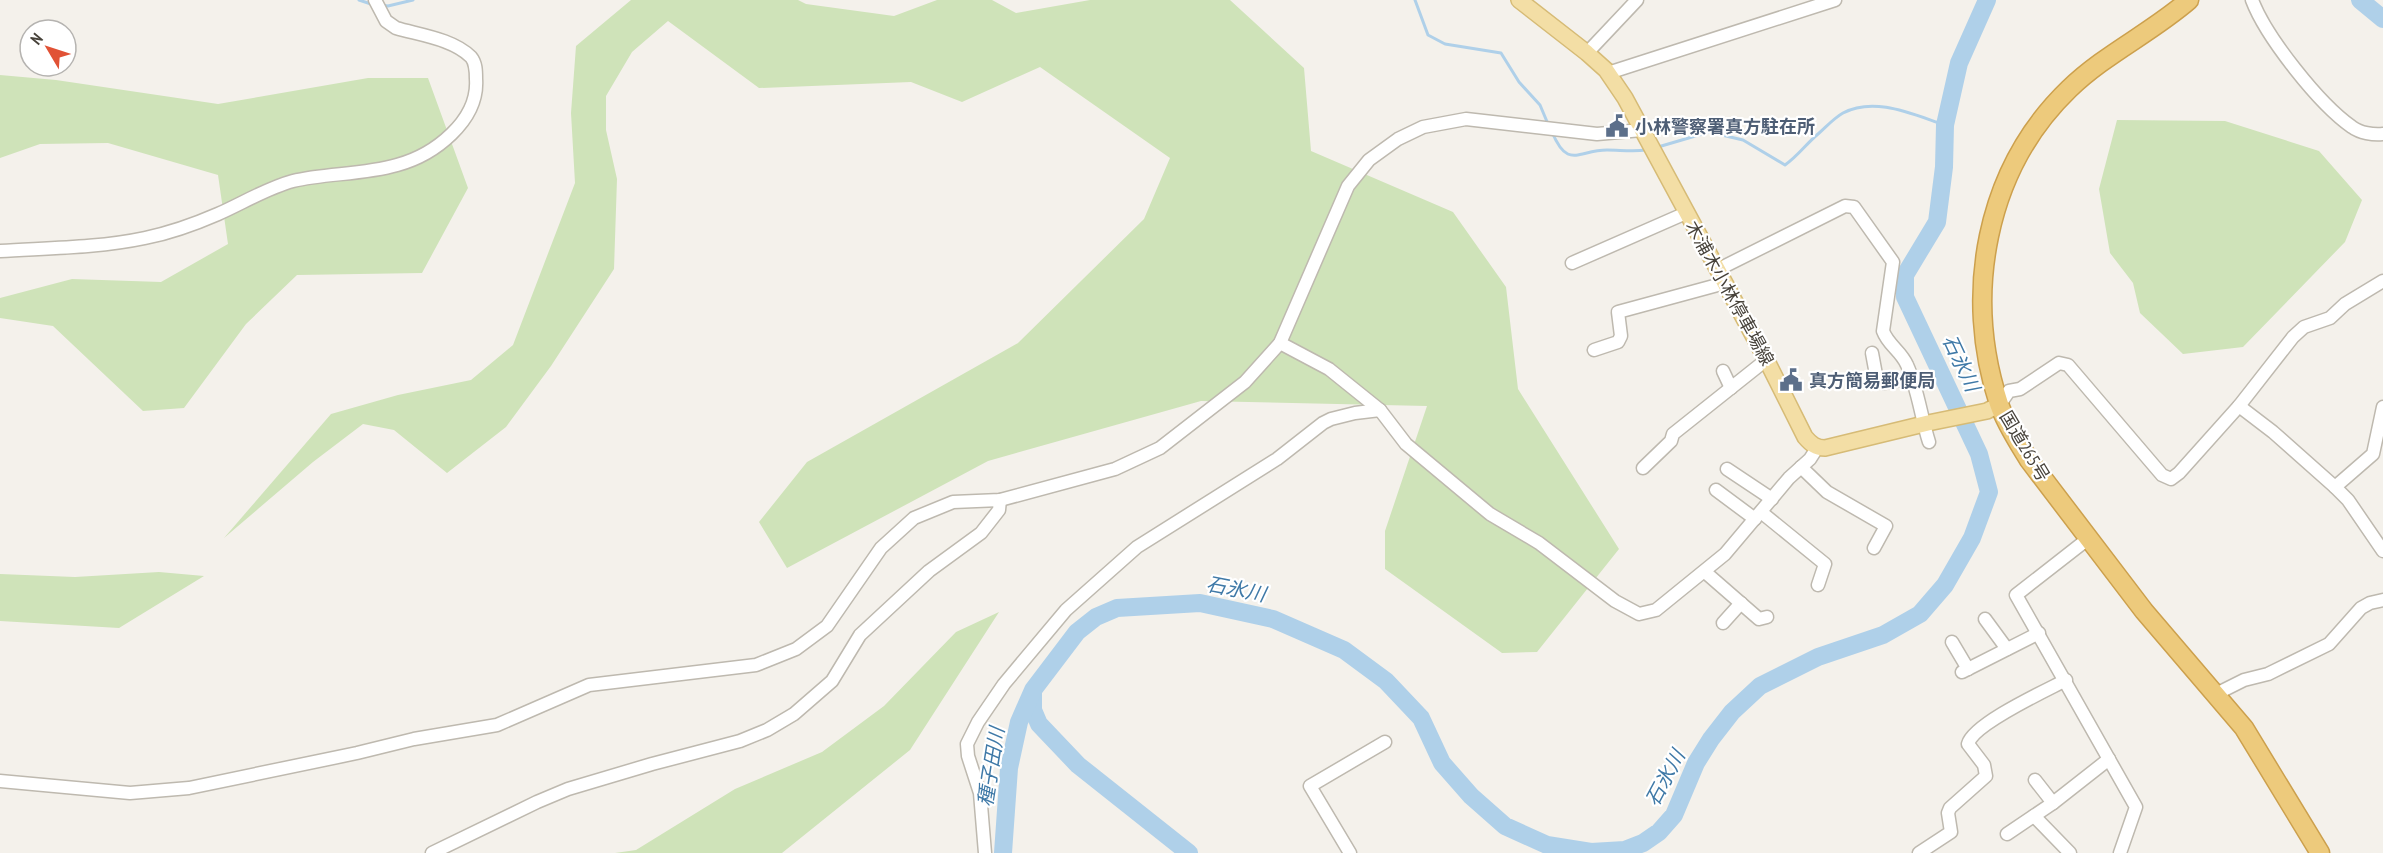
<svg xmlns="http://www.w3.org/2000/svg" width="2383" height="853" font-family="'PT Sans Narrow','Noto Sans JP',sans-serif">
<rect width="100%" height="100%" fill="#f4f1eb"/>
<g fill="#cfe3b9">
<polygon points="631,0 798,0 806,4 894,16 937,0 992,0 1016,13 1090,0 1230,0 1304,68 1311,151 1453,212 1506,287 1518,389 1619,549 1537,652 1502,653 1385,569 1385,531 1427,406 1201,401 988,461 787,568 759,522 807,462 1018,343 1144,219 1170,158 1040,67 962,102 911,82 759,88 668,21 632,52 606,96 606,130 617,179 614,269 551,366 506,427 447,473 394,430 363,424 313,462 224,538 331,414 398,395 471,380 513,345 575,183 571,113 576,46"/>
<polygon points="0,75 56,80 218,104 368,78 428,78 468,188 422,273 297,275 246,324 184,408 143,411 53,326 0,318 0,298 72,279 161,282 228,244 218,175 108,143 40,144 0,158"/>
<polygon points="2117,120 2225,121 2319,151 2362,200 2345,242 2243,347 2183,354 2140,313 2133,283 2110,253 2099,189"/>
<polygon points="159,572 204,576 119,628 0,621 0,574 75,577"/>
<polygon points="999,612 910,750 782,853 615,853 636,850 735,789 822,752 884,706 956,632"/>
</g>
<g fill="none" stroke-linecap="round" stroke-linejoin="round">
<g stroke="#afd0e9" stroke-width="3">
<polyline points="359,0 371,4"/>
<polyline points="1415,0 1428,35 1445,44 1501,53 1519,82 1540,105 1548,124"/>
<polyline points="381,5 388,6 413,0"/>
<path d="M1552,132C1568,170 1578,150 1607,150C1620,150 1633,152 1646,150"/>
<path d="M1658,147L1709,132L1743,140L1785,165C1798,156 1806,144 1818,134C1826,127 1834,118 1843,113C1875,96 1914,115 1945,125"/>
</g>
<g stroke="#afd0e9" stroke-width="18">
<polyline points="2360,0 2383,19"/>
<polyline points="1033,692 1033,710 1039,724 1078,765 1189,853"/>
<polyline points="1003,853 1009,768 1019,722 1033,690 1077,632 1096,617 1117,608 1200,603 1273,619 1344,650 1386,681 1421,718 1442,763 1471,796 1505,826 1547,845 1591,852 1625,850 1643,843 1659,832 1674,815 1696,763 1711,739 1732,712 1760,686 1818,657 1883,635 1920,614 1945,585 1972,538 1989,492 1979,454 1905,297 1905,275 1937,222 1944,167 1945,125 1959,63 1987,0"/>
</g>
<g stroke="#beb9af" stroke-width="15">
<g id="minor">
<path d="M2252,0C2266,37 2319,104 2352,127C2360,133 2373,135 2383,134"/>
<polyline points="1587,53 1637,0"/>
<polyline points="1608,73 1835,0"/>
<path d="M0,251C48,248 98,248 145,238C170,233 195,224 218,214C243,203 267,188 293,181C325,173 363,175 397,165C434,155 479,121 476,79C476,71 476,63 471,57C453,39 420,35 396,28L386,21L375,0"/>
<polyline points="1572,263 1686,213"/>
<path d="M1717,270L1845,206L1854,207L1893,262L1883,331C1888,345 1901,351 1907,365C1918,389 1921,417 1929,442"/>
<polyline points="1280,343 1329,369 1380,410 1406,444 1490,514 1539,543 1615,601 1639,614 1656,610 1725,554 1789,478 1810,459 1817,448"/>
<polyline points="1594,350 1618,342 1621,336 1618,312 1725,283"/>
<polyline points="1872,353 1877,380 1883,383 1911,378"/>
<polyline points="1723,371 1731,388"/>
<polyline points="2000,404 2009,391 2020,389 2059,363 2068,365 2162,475 2171,479 2179,473 2239,406 2293,337 2304,327 2330,318 2345,304 2383,281"/>
<polyline points="2239,406 2273,432 2335,487 2348,500 2383,551"/>
<polyline points="1801,467 1827,492 1886,526 1874,548"/>
<polyline points="1643,468 1671,441 1673,434 1766,360"/>
<polyline points="1727,469 1772,499"/>
<polyline points="2335,487 2373,454 2383,407"/>
<polyline points="1716,490 1755,519"/>
<polyline points="1761,512 1825,564 1818,585"/>
<polyline points="2089,538 2016,595 2136,807 2120,853"/>
<polyline points="1705,572 1759,619 1767,617"/>
<polyline points="1985,619 2007,649"/>
<polyline points="1723,623 1741,603"/>
<polyline points="1952,642 1968,669"/>
<polyline points="1962,672 2039,633"/>
<polyline points="2216,694 2244,680 2268,674 2329,644 2361,608 2370,603 2383,600"/>
<polyline points="2035,780 2053,803"/>
<polyline points="0,781 130,793 189,788 357,753 414,739 497,725 589,685 756,665 796,649 827,626 881,548 914,518 953,502 1000,500 1115,469 1160,448 1245,382 1280,343 1348,186 1369,160 1398,139 1423,127 1466,119 1597,134 1642,130"/>
<polyline points="2034,816 2070,853"/>
<polyline points="2007,834 2053,803 2109,759"/>
<polyline points="432,853 537,802 568,789 652,764 740,741 767,730 794,714 832,681 860,635 929,571 981,533 999,510 1000,500"/>
<polyline points="985,853 980,793 968,756 967,744 978,722 1004,684 1066,610 1137,547 1277,459 1323,423 1331,419 1355,413 1380,410"/>
<polyline points="1350,853 1310,786 1385,742"/>
<path d="M1919,853L1951,832L1948,813L1950,808L1986,776L1984,765L1968,744C1973,724 2045,691 2066,680"/>
</g>
</g>
<g stroke="#d6bb76" stroke-width="18">
<path id="major" d="M1519,0L1587,53L1606,70L1625,98L1768,363L1805,437C1811,444 1816,448 1825,448L1928,423L1987,411L2000,404"/>
</g>
<g stroke="#cca04d" stroke-width="21">
<path id="highway" d="M2189,0C2151,33 2105,54 2069,89C1985,170 1963,295 1999,404C2006,424 2018,442 2029,460L2144,611L2244,728L2320,853"/>
</g>
<use href="#minor" stroke="#fff" stroke-width="12"/>
<use href="#major" stroke="#f3dea5" stroke-width="15"/>
<use href="#highway" stroke="#edca7c" stroke-width="18"/>
</g>
<defs>
<g id="civic-bare" transform="scale(1.8)"><path d="M-.6-6.5H3V-4.5H.6V-3L4-1V1h2V6H-6V1h2V-1L-.6-3ZM-1.2 2.5V6h2.4V2.5Z" fill="#5c6f8a" stroke="#fff" stroke-width="2.5" paint-order="stroke"/></g>
</defs>
<g fill-rule="evenodd">
<use href="#civic-bare" x="1617" y="126"/>
<use href="#civic-bare" x="1791" y="380"/>
</g>
<g text-anchor="middle" dominant-baseline="central" stroke-width="4.5" stroke-linejoin="round" paint-order="stroke">
<g font-size="18" font-weight="bold" fill="#4e5e75" stroke="#fff" text-anchor="start">
<text x="1635" y="126">小林警察署真方駐在所</text>
<text x="1809" y="380">真方簡易郵便局</text>
</g>
<g font-size="18" fill="#47423a" stroke="#fff">
<text transform="translate(1730 293) rotate(61)">木浦木小林停車場線</text>
<text transform="translate(2025 446) rotate(59)">国道265号</text>
</g>
<g font-size="20" font-style="italic" fill="#3f79a7" stroke="#fff">
<text transform="translate(1961 363) rotate(65)">石氷川</text>
<text transform="translate(1236 589) rotate(11)">石氷川</text>
<text transform="translate(991 767) rotate(-81)">種子田川</text>
<text transform="translate(1665 778) rotate(-62)">石氷川</text>
</g>
</g>
<g transform="translate(48 48) rotate(309)"><circle r="28" fill="#ffffff" stroke="#b5b3b0" stroke-width="1.5"/>
<path d="M0-4.5L10 22L0 15L-10 22Z" fill="#e15235"/>
<text y="-9" font-size="16" font-weight="bold" text-anchor="middle" fill="#47423a">N</text>
</g>
</svg>
